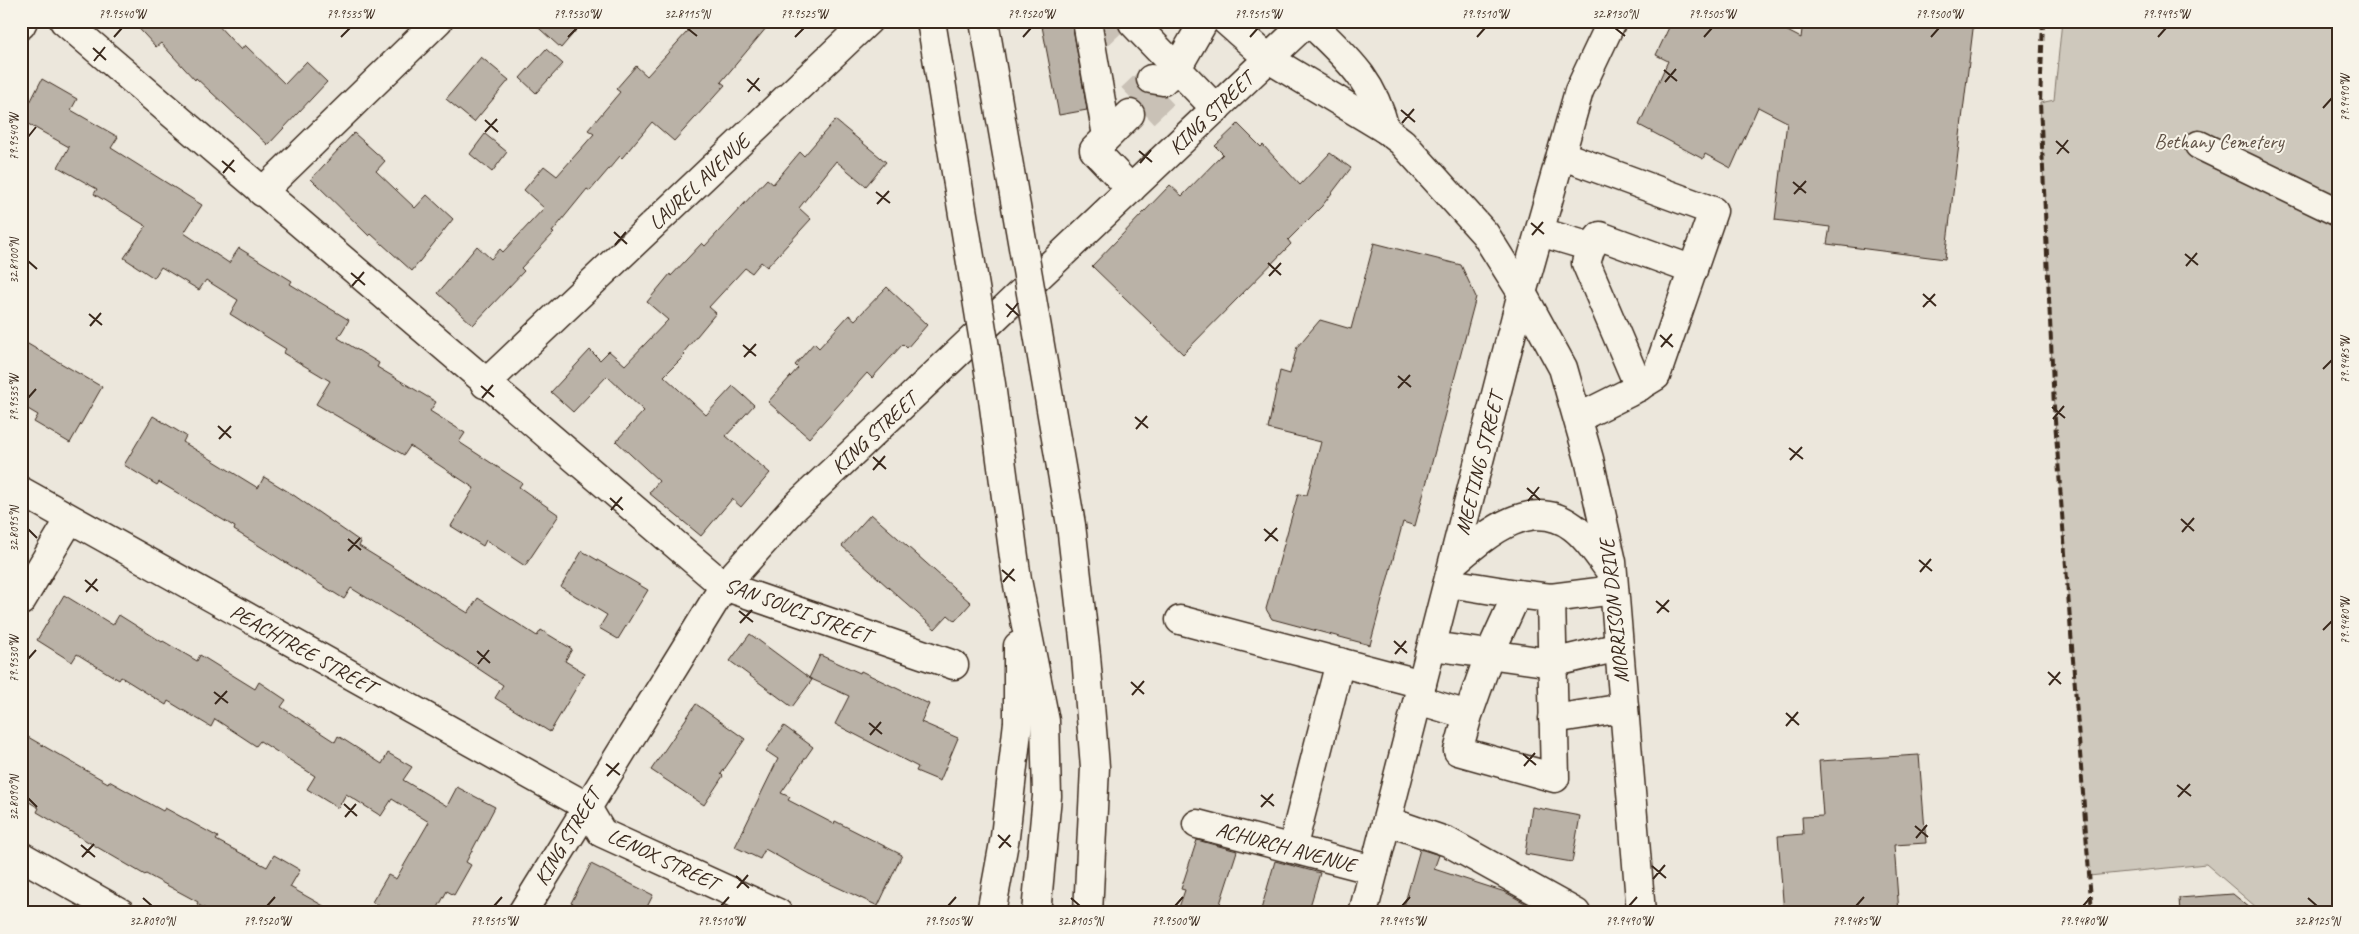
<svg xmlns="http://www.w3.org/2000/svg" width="2359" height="934" font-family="Caveat,sans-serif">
<rect width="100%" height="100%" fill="#ece7dc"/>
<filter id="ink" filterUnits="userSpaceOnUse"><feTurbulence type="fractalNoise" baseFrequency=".02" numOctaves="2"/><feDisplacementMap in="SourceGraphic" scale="10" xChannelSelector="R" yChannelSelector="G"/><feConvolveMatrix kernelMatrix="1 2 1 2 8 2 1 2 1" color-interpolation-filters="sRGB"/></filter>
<g filter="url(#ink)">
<polygon fill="#cec8bc" stroke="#84796d" points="2062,21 2338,21 2338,913 2263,913 2206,864 2089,876 2054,407 2040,103 2054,100"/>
<g fill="#bab2a7" stroke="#3b2a1e">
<polygon points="132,21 214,21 241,50 245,45 285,84 306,62 327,82 268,145 196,78 195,80 161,43 156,47"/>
<polygon points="531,21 584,21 561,48"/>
<polygon points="697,21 772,21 721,82 725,85 674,141 652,122 622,158 620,156 590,191 587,189 552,232 554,233 521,268 524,271 473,325 438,293 477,246 491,259 500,249 503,252 544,208 524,190 544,166 557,176 594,134 588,130 620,92 616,89 636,66 647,76"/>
<polygon points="1041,21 1072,21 1087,110 1059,115"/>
<polygon points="1672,21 1768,21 1801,38 1803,21 1974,21 1945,259 1827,244 1830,227 1775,220 1787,122 1758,107 1731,168 1705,154 1703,159 1639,125 1668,61 1656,55"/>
<polygon points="546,49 563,64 536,93 520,78"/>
<polygon points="481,57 509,80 474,122 446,99"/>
<polygon points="42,79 77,99 71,110 118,137 111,148 202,205 184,233 229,263 239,248 292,281 290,284 349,320 338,338 379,363 377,367 436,402 430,411 465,433 459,442 522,483 519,487 559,515 525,566 486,540 483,546 451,526 474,488 410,446 404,455 316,404 330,381 283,353 286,349 230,314 238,300 206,280 199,290 161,267 154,278 124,258 146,226 94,194 97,189 58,167 69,147 21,120"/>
<polygon points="835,120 886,162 866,186 836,161 799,208 811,219 767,267 761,262 752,273 745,268 709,307 716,313 683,353 685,355 664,376 706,415 733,386 754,405 726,436 770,473 741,507 732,499 701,536 649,493 659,481 616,441 644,411 607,376 573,412 551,392 590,350 600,360 609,351 625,365 668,320 647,302 670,274 671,276 702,243 705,246 767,179 773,184 800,152 804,156"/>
<polygon points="1238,124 1261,147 1263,145 1300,185 1330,153 1351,168 1322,206 1288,240 1291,244 1183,354 1092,266 1170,185 1182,196 1223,154 1215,146"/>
<polygon points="354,133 385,161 376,171 415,208 427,195 453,219 412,271 371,234 369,236 311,179"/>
<polygon points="485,134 507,152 492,172 470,154"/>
<polygon points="1374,243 1461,265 1476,297 1415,526 1403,522 1370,645 1272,619 1266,609 1298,494 1307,495 1321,442 1268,429 1280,371 1290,374 1297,347 1320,320 1351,329"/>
<polygon points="887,287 927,325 907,348 903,344 872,378 867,373 809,438 768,402 798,368 795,365 814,343 819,348 849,315 855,320"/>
<polygon points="21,340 102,387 70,443 34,422 38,415 21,405"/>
<polygon points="153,416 186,436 183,442 258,488 264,477 292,494 361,542 359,546 468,613 478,598 537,636 541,630 572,649 565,661 585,673 550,732 495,698 503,685 435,640 351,588 344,599 234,530 235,527 159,482 157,485 124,465"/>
<polygon points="871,514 971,603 955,621 948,615 935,629 842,546"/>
<polygon points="582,551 648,590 618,639 599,628 607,615 561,587"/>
<polygon points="64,595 113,625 119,615 162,642 163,641 197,661 200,655 255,689 259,682 286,700 281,707 335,742 338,736 382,764 388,753 412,767 403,780 447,806 457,787 495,807 466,862 471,865 454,895 447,891 435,913 391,913 372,902 388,875 396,879 429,822 392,799 381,816 346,794 338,808 307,789 315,776 260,741 256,746 215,719 211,727 168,701 166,705 121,677 119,680 77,654 72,662 37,640"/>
<polygon points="750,634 812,680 792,707 730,661"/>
<polygon points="820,655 860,673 861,671 929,704 921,722 958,738 940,781 916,771 918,767 835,724 849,696 809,678"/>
<polygon points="696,704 745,739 721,774 723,776 704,805 651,770"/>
<polygon points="784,726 813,747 781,793 790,797 788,800 834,824 835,821 902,855 878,906 809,874 765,849 760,859 735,847 778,759 766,751"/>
<polygon points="21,733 108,783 109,781 163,811 165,808 218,837 216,840 267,867 274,855 300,870 290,887 336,913 213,913 197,904 198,902 146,874 145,875 37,812 39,808 21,797"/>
<polygon points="1919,755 1926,843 1894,845 1899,913 1784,913 1778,836 1803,834 1802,817 1823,816 1819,761"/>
<polygon points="1532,807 1580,816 1572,862 1525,854"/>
<polygon points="1197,840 1237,851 1217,913 1177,913 1185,890 1181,889"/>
<polygon points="1420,849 1439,855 1434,869 1505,892 1543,913 1402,913"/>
<polygon points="1275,861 1320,873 1308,913 1260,913"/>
<polygon points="591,864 653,895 644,913 593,913 571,903"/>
<polygon points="2233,894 2256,913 2180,913 2179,898"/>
</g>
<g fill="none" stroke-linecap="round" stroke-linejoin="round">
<g stroke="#c9c1b6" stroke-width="28" stroke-dasharray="28 14" stroke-linecap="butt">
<polyline points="1104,21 1118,36"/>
<polyline points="1131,98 1151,79"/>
<polyline points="1144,113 1164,94"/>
</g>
<g stroke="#3b2a1e" stroke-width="31">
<g id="minor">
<polyline points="64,21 724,586 954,665"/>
<polyline points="1087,21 1107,136"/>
<polyline points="1133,23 1216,109"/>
<polyline points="21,25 23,21"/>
<polyline points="1151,79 1163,81 1177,68 1204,21"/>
<polyline points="1130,114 1094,150 1131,189"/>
<polyline points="2199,145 2338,212"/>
<polyline points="1561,155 1713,211 1656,376 1628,393 1578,418"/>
<polyline points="262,192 438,21"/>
<polyline points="1540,232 1591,247 1600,236 1693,270"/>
<polyline points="1591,247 1586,263 1639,387"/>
<polyline points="485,384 868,21"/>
<polyline points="21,491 586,806 602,833 778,913"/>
<polyline points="1449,583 1517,594"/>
<polyline points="1551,598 1614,590"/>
<polyline points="21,601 70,519"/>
<polyline points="1180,620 1422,684"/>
<polyline points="1432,646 1552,663 1619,647"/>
<polyline points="1418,700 1468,715 1458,751 1555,778 1551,598 1517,594 1490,653 1468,715"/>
<polyline points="1553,719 1624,708"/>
<polyline points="1387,821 1448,842 1576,913"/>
<polyline points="1197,824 1374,870"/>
<polyline points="1292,849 1340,662"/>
<polyline points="21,856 121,913"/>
</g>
</g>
<g stroke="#3b2a1e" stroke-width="31">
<g id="major">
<polyline points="1226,21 1269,59 1385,129 1402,142 1485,234 1522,293 1563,368 1589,459 1612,562 1641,913"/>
<path d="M1309,21C1345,57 1372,77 1385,129"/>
<path d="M1454,562C1486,535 1530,495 1573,527C1588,538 1599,556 1610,571"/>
<polyline points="522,913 724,586 794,508 1308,21"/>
<polyline points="1363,913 1522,293 1579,91 1612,21"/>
</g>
</g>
<g stroke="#3b2a1e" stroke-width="31">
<g id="highway">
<polyline points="1017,580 1045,721 1047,796 1036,913"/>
<polyline points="991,913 1005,837 1018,722 1018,646"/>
</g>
</g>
<use href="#minor" stroke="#f7f3e8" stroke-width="28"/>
<use href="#major" stroke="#f7f3e8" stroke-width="28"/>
<use href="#highway" stroke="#f7f3e8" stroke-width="28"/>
<polyline stroke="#3b2a1e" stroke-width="4" stroke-dasharray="8 4" stroke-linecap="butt" points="2043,21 2040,103 2054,407 2092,913"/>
<g stroke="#3b2a1e" stroke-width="31" stroke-linecap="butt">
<g id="highway-bridge">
<polyline points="931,21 991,384 1017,580"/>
<polyline points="984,21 1071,525 1086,656 1095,767 1088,913"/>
</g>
</g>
<use href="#highway-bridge" stroke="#f7f3e8" stroke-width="28"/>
</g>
</g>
<path fill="none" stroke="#3b2a1e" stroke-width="2" d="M687,28L697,36M1615,28L1625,36M114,37L122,28M341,37L350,28M568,37L577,28M795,37L804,28M1023,37L1031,28M1250,37L1258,28M1477,37L1485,28M1704,37L1712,28M1931,37L1939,28M2158,37L2166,28M93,48L106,60M94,61L105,47M1664,70L1677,81M747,79L760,91M1665,82L1676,69M748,92L759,78M2323,108L2332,98M1401,110L1415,122M485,120L498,132M1402,123L1414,109M485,132L497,119M28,137L36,127M2056,141L2069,153M1139,151L1152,162M2057,154L2068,140M222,161L235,172M1140,163L1151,150M223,173L234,160M1793,182L1806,193M876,192L890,203M1794,194L1806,181M877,204L889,191M1531,223L1544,234M614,232L627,244M1532,235L1543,222M615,245L626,232M2185,254L2198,265M28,261L37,269M1268,263L1281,275M2186,266L2197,253M351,273L365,285M1269,276L1281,263M352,286L364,272M1923,294L1936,306M1006,304L1019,316M1923,307L1935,294M89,314L102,325M1007,317L1018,303M90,326L101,313M1660,335L1673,347M743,345L756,356M1661,347L1672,334M744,357L756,344M2323,369L2332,360M1398,376L1411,387M481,386L494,397M1398,388L1410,375M28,398L36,389M482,398L493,385M2052,407L2065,418M1135,417L1148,428M2053,419L2064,406M218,426L231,438M1136,429L1147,416M219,439L231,426M1789,448L1803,459M873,457L886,469M1790,460L1802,447M873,470L885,456M1527,488L1540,500M610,498L623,510M1528,501L1539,487M611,510L622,497M2181,519L2194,531M28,529L37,538M1264,529L1278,541M2182,532L2194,518M348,539L361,550M1265,541L1277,528M348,551L360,538M1919,560L1932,571M1002,570L1015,581M1920,572L1931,559M85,580L98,591M1003,582L1014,569M86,592L97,579M1656,601L1669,612M739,611L753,622M1657,613L1669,600M740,623L752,610M2323,630L2332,621M1394,641L1407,653M477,651L490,663M1395,654L1406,641M28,659L36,650M478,664L489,650M2048,672L2061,684M1131,682L1144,694M2049,685L2060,672M214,692L228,703M1132,695L1144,681M215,704L227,691M1786,713L1799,725M869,723L882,734M1786,726L1798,712M870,735L881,722M1523,754L1536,765M606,764L620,775M1524,766L1535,753M607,776L619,763M2177,785L2191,796M1261,795L1274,806M2178,797L2190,784M28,798L37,807M344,804L357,816M1261,807L1273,794M345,817L356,804M1915,826L1928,837M998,835L1011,847M1916,838L1927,825M81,845L95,857M999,848L1010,835M82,857L94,844M1652,866L1666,878M736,876L749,888M1653,879L1665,865M737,888L748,875M143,898L152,906M1071,898L1080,906M2308,898L2317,906M267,906L275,897M494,906L502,897M721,906L729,897M948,906L956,897M1175,906L1183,897M1402,906L1410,897M1629,906L1637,897M1856,906L1864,897M2083,906L2091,897"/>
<g text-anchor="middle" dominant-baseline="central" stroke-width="4" stroke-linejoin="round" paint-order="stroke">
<g font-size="21" fill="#3b2a1e" stroke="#f7f3e8">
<text transform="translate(1211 113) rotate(-44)">KING STREET</text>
<text transform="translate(699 182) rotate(-43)">LAUREL AVENUE</text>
<text transform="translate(874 433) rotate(-43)">KING STREET</text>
<text transform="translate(1479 464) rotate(-76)">MEETING STREET</text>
<text transform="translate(798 610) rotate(20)">SAN SOUCI STREET</text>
<text transform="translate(1614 611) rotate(-96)">MORRISON DRIVE</text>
<text transform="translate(303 649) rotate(29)">PEACHTREE STREET</text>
<text transform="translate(567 837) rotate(-59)">KING STREET</text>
<text transform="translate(1286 847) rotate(15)">ACHURCH AVENUE</text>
<text transform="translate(663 859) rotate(25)">LENOX STREET</text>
</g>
<g font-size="21" fill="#605246" stroke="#f7f3e8">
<text x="2219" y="141">Bethany Cemetery</text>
</g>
</g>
<rect width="2359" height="934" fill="none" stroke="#f7f3e8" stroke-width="55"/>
<rect x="28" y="28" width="2304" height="878" fill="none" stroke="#3b2a1e" stroke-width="2"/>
<g font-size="12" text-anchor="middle" fill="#3b2a1e">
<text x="122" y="18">79.9540°W</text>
<text x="350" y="18">79.9535°W</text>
<text x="577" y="18">79.9530°W</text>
<text x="687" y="18">32.8115°N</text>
<text x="804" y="18">79.9525°W</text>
<text x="1031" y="18">79.9520°W</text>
<text x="1258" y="18">79.9515°W</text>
<text x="1485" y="18">79.9510°W</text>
<text x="1615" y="18">32.8130°N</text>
<text x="1712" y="18">79.9505°W</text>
<text x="1939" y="18">79.9500°W</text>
<text x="2166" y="18">79.9495°W</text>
<text transform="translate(2345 98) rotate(-90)" y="4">79.9490°W</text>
<text transform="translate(14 137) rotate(-90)" y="4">79.9540°W</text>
<text transform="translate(14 261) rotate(-90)" y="4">32.8100°N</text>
<text transform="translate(2345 360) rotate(-90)" y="4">79.9485°W</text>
<text transform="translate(14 398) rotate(-90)" y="4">79.9535°W</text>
<text transform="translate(14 529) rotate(-90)" y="4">32.8095°N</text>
<text transform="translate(2345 621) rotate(-90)" y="4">79.9480°W</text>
<text transform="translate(14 659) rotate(-90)" y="4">79.9530°W</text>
<text transform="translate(14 798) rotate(-90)" y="4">32.8090°N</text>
<text x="152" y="925">32.8090°N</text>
<text x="267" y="925">79.9520°W</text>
<text x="494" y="925">79.9515°W</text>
<text x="721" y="925">79.9510°W</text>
<text x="948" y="925">79.9505°W</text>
<text x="1080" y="925">32.8105°N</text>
<text x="1175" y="925">79.9500°W</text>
<text x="1402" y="925">79.9495°W</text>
<text x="1629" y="925">79.9490°W</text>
<text x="1856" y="925">79.9485°W</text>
<text x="2083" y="925">79.9480°W</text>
<text x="2317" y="925">32.8125°N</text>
</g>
</svg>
